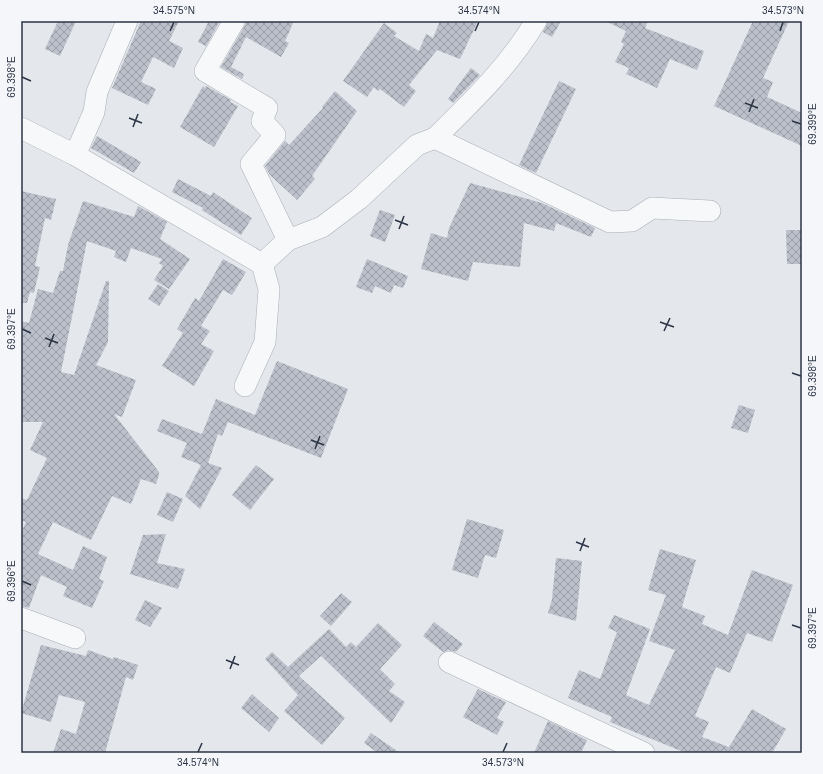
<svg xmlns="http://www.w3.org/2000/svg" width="823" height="774" font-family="Helvetica,sans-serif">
<defs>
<pattern id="building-cross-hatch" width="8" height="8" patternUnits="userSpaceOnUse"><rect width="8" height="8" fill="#bbc0ca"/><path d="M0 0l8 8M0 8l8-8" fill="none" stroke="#989da6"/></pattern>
</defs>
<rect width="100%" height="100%" fill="#e4e7ec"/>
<g fill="url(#building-cross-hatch)">
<polygon points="58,21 76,21 60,56 45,49"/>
<polygon points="141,21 179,21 169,41 183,48 174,68 153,57 141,82 156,89 148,105 112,88"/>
<polygon points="209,21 220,21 206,46 198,42"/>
<polygon points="246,21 294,21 285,41 289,43 281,57 246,37 231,67 244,74 242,79 221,67 244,27"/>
<polygon points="440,21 478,21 460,59 437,50 409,85 416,91 404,107 380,89 378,91 374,87 367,97 343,81 384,23 397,33 394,36 419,51 426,34 433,38"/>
<polygon points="548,21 561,21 552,37 543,32"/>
<polygon points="605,21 648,21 645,28 704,51 697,70 670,59 657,88 626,74 629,68 615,62 624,44 621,42 626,31"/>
<polygon points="753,21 789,21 763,78 773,82 767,97 802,113 802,146 714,106"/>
<polygon points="471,68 480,75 453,103 448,99"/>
<polygon points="559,81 576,89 536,173 519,165"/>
<polygon points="203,86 205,88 206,86 231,100 230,102 238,106 214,147 180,127"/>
<polygon points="335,91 357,111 312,176 315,179 297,200 270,175 265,166 285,141 289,145 323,108 322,107"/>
<polygon points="97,136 141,162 134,173 91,148"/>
<polygon points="178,179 211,196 213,192 252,218 241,235 202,210 203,208 172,192"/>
<polygon points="470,183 542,203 595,228 591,237 556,223 554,231 524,223 520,267 473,262 468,281 421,269 431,233 447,238 449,228"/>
<polygon points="21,191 56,199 51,220 45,218 35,266 40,267 34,293 30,292 27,303 21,303"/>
<polygon points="83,201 134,217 138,206 167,222 160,239 190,259 169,289 154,280 163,266 159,263 162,259 131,248 126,262 114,257 116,251 87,241 61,372 74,375 106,281 109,281 108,342 96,365 136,380 122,417 114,414 159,472 159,475 156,484 141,479 131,504 112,496 91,540 53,522 38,554 73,570 83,546 107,557 99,579 104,581 92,608 63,596 67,587 41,575 29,608 21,606 21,533 26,522 21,520 21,498 27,500 47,458 30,450 43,422 21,422 21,321 29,323 38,289 53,293 60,271 63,271 68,245"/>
<polygon points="380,210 395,215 385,242 370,236"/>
<polygon points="786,230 802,230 801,264 787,264"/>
<polygon points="223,259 246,272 232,295 223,290 201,326 210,331 201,344 214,351 194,386 162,366 183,333 177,329 195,298 199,301"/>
<polygon points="367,259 408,276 403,288 394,285 391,293 375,286 372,293 356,287"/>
<polygon points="158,284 169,291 159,306 148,299"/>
<polygon points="277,361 348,389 321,458 228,422 222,436 218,434 208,463 222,468 200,509 185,496 201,465 181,457 187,443 157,431 162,419 202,434 216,399 255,415"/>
<polygon points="739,405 755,410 748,433 731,428"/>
<polygon points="256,465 274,479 250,510 232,495"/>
<polygon points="167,492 183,499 173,522 157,515"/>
<polygon points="467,519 504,530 496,558 485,555 478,578 452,570"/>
<polygon points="166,534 157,563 185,569 178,589 130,574 143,535"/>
<polygon points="660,549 696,560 682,607 705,616 702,624 728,635 752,570 793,585 772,642 747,633 730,673 716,667 695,716 709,722 702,737 729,747 752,709 786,729 772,753 686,753 610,722 612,717 568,698 579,670 600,679 617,632 608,628 614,615 650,629 626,695 649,705 675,650 649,641 666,595 648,590"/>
<polygon points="556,558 582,561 576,621 548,613 552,599"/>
<polygon points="341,593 352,602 331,626 320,616"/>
<polygon points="145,600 162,608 150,627 135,620"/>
<polygon points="434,622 463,644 456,652 448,650 443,652 423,636"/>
<polygon points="378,623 402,645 380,669 395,684 389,691 405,702 391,723 321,656 299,676 345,718 322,745 284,711 298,695 265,659 272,652 288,667 329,629 346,647 351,642 356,647"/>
<polygon points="41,645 86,656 88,650 113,659 114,657 138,665 133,680 126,677 105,753 53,753 61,729 76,734 85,702 59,695 51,722 21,713"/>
<polygon points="478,689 506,702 497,718 504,722 497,735 463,717"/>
<polygon points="252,694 279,718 269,732 241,708"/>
<polygon points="548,721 587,740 581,753 534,753"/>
<polygon points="371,733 400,753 378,753 364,743"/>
</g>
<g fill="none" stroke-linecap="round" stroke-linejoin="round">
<g stroke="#a9aeb7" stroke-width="22">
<g id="minor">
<polyline points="234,21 205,71 267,108 262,121 275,135 251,164 288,240"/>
<polyline points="21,128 75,155 262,264 269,289 265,342 245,386"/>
<path d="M435,138C473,101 509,66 536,21"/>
<polyline points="75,155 94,112 97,92 127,21"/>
<polyline points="262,264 288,240 322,227 359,199 417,145 435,138 610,222 632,221 652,208 710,211"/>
<polyline points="21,618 75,638"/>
<polyline points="449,662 644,753"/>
</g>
</g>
<use href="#minor" stroke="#f7f8fa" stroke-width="21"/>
</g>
<path fill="none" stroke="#2b3445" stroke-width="1.5" d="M170,31L174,22M475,31L479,22M780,31L783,22M22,77L31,81M745,103L758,108M749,112L754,99M129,118L142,123M792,121L801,124M133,127L138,114M395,220L408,225M399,229L404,216M660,322L674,327M22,329L31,333M664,331L670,318M45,338L58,343M49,347L54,334M792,373L801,376M311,440L324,445M315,449L320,436M576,542L589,547M580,551L585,538M22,581L31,585M792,625L801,628M226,660L239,665M230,669L235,656M198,752L202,743M503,752L507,743"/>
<rect width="823" height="774" fill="none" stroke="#f4f6f9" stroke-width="44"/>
<rect x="22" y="22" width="779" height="730" fill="none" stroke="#2b3445" stroke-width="1.5"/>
<g font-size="10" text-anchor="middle" fill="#2b3445">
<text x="174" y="14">34.575°N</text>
<text x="479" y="14">34.574°N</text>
<text x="783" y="14">34.573°N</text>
<text transform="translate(11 77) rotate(-90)" y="4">69.398°E</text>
<text transform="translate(812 124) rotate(-90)" y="4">69.399°E</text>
<text transform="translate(11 329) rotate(-90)" y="4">69.397°E</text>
<text transform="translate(812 376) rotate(-90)" y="4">69.398°E</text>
<text transform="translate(11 581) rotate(-90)" y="4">69.396°E</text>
<text transform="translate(812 628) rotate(-90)" y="4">69.397°E</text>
<text x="198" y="766">34.574°N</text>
<text x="503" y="766">34.573°N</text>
</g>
</svg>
